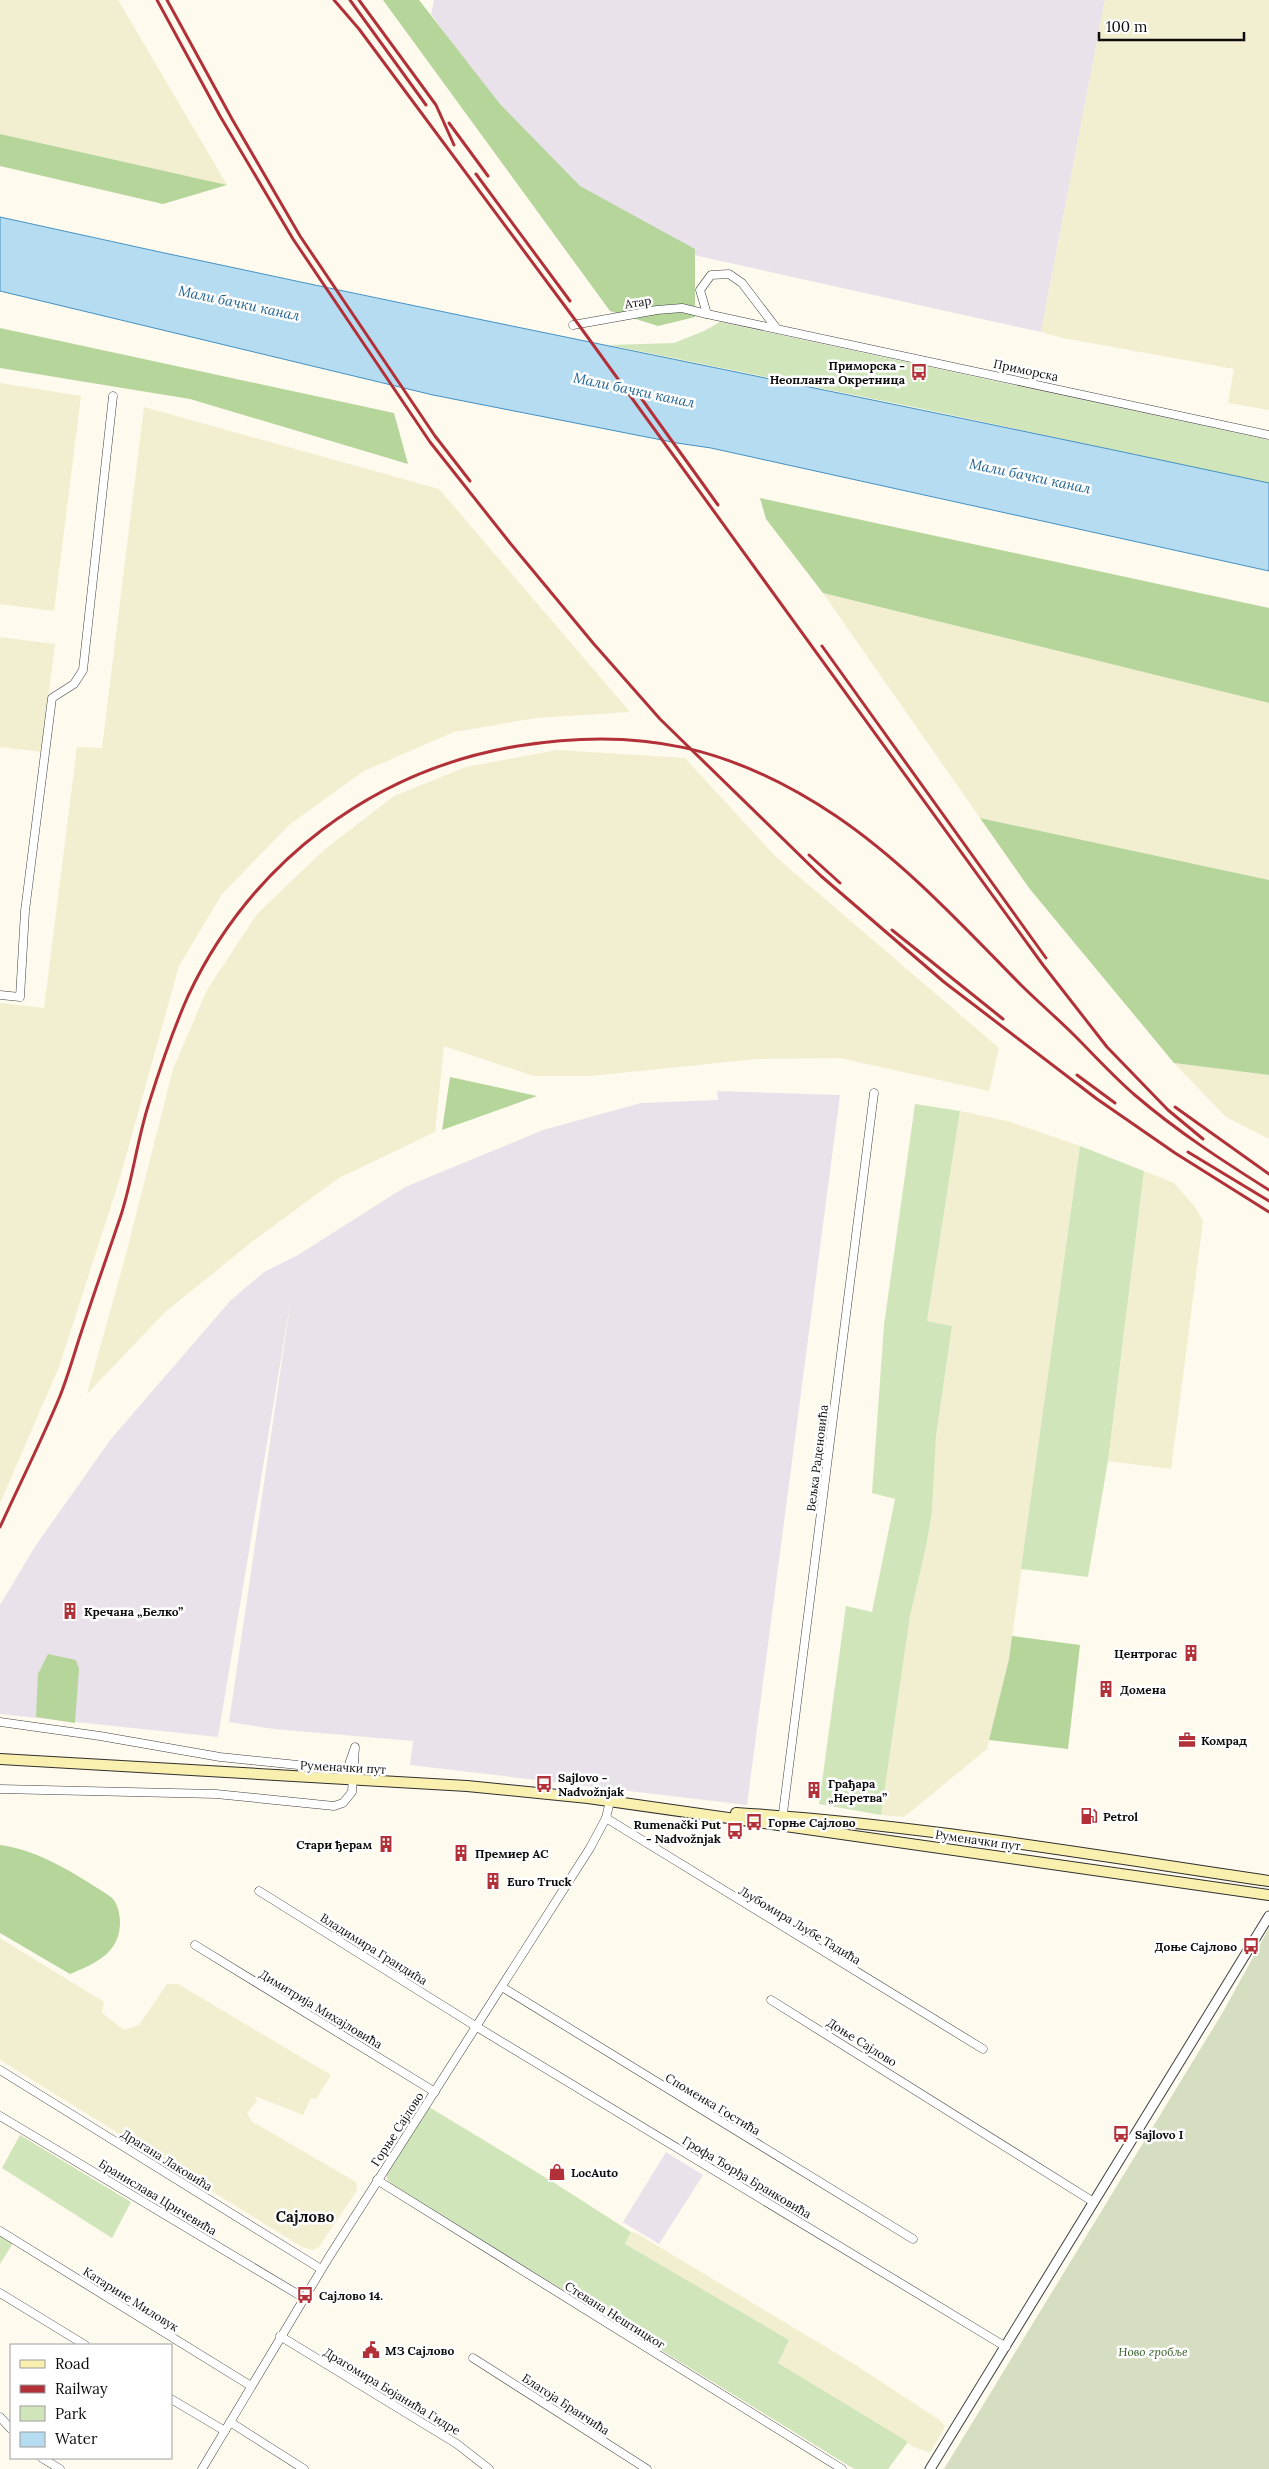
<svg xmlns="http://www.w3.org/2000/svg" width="1269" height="2469" font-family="Lora,serif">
<rect width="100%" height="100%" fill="#fefaee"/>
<g fill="#eae2eb">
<polygon points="434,0 1105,0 1041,332 698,256 634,228 571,186 518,136 431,14"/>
<polygon points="717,1091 840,1095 747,1805 410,1765 413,1741 274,1729 229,1722 291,1299 218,1737 0,1714 0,1605 36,1545 111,1439 230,1301 264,1272 298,1255 405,1187 543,1130 641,1103 718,1100"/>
<polygon points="666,2152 703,2175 659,2244 623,2222"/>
</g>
<g fill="#f2eed0">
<polygon points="0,0 118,0 227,185 0,134"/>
<polygon points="1105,0 1269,0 1269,410 1228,403 1234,369 1063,338 1041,332"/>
<polygon points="0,383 81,396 54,611 0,604"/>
<polygon points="144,407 439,489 630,712 536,718 454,732 364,771 290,824 222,894 179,966 119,1181 59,1367 0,1503 0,1003 44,1008 77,747 102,748"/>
<polygon points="823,593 1269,703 1269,880 980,818"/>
<polygon points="0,637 55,644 41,752 0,747"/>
<polygon points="557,750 685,758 776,857 999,1048 989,1091 840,1058 757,1059 590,1076 534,1076 444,1046 435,1132 339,1178 253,1241 165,1312 87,1394 125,1258 173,1069 207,990 257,914 325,849 394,796 466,767"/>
<polygon points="1174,1063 1269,1075 1269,1139 1226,1117"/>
<polygon points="960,1111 1007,1121 1080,1146 1009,1659 987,1749 904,1817 881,1815 910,1616 926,1547 932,1512 936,1436 952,1326 927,1321"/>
<polygon points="1144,1171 1174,1183 1195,1207 1203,1221 1171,1469 1108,1461"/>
<polygon points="0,1938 104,2002 102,2013 124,2030 139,2025 167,1984 178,1984 331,2075 316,2099 311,2098 303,2115 255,2096 257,2101 247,2113 251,2121 356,2182 357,2187 356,2192 319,2247 313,2250 302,2247 0,2060"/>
<polygon points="631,2232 636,2233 854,2364 941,2421 945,2427 930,2453 914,2447 778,2363 789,2340 624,2244"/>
</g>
<g fill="#d1e5ba">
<polygon points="720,322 1269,440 1269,483 923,409 609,345 674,343 704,331"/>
<polygon points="915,1104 960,1111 927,1321 952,1326 936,1436 932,1512 926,1547 910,1616 881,1815 819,1804 846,1606 872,1612 895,1499 872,1493 884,1325"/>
<polygon points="1080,1146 1144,1171 1108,1461 1088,1577 1021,1569"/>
<polygon points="429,2107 553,2182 631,2232 625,2244 789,2340 778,2363 908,2442 888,2469 854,2469 391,2184 387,2179 387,2172"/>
<polygon points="20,2135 131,2202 112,2238 2,2168"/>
<polygon points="0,2235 13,2243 0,2264"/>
</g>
<g fill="#b6d59b">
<polygon points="383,0 419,0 500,104 580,186 695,249 695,317 658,326 610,311"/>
<polygon points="0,134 227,185 163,204 0,166"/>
<polygon points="0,328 394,413 408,464 190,399 0,368"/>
<polygon points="760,498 1269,608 1269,703 823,593 766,519"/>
<polygon points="980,818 1269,880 1269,1075 1174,1063 1029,888"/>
<polygon points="450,1077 537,1096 442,1130"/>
<polygon points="1012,1636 1080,1645 1068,1749 989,1740 1009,1659"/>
<polygon points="48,1654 76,1660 79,1669 75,1723 36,1717 38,1674"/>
<path d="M0,1845C33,1849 66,1868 94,1886C100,1890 108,1894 113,1899C118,1905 119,1912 120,1920C121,1952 97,1963 70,1974L0,1933Z"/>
</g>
<polygon fill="#d5dec1" points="1269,1928 1269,2469 944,2469 1223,2012"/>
<path fill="#b6dcf1" stroke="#4391c2" d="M0,217C422,311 846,392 1269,483V571L711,448L677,443L433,395L0,291Z"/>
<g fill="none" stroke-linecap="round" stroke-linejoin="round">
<g stroke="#404040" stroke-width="9">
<g id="minor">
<polyline points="573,325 657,310 682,308 707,314"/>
<polyline points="777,329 742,283 729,274 711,275 700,290 707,314 1269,435"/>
<polyline points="0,995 20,997 25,911 52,698 74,684 83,670 113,396"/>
<polyline points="0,1722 100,1736 220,1757 347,1770 355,1747 352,1792 343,1803 334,1806 216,1794 0,1789"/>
<polyline points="606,1818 983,2049"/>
<polyline points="782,1821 874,1093"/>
<polyline points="259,1891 477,2027 1006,2347"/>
<polyline points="195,1945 435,2092"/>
<polyline points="502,1987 913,2239"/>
<polyline points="771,2000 1092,2201"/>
<polyline points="0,2070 321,2269"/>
<polyline points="0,2116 304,2298"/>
<polyline points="377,2180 842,2469"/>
<polyline points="0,2231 251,2386"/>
<polyline points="0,2293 85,2345"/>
<polyline points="280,2336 457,2444 489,2469"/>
<polyline points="473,2358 647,2469"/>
<polyline points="171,2399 225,2431"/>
<polyline points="0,2417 11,2429"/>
<polyline points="230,2422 304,2469"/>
<polyline points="42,2458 60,2469"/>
<polyline points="202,2469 329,2257 590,1848 606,1818 610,1801"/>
</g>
</g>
<g stroke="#404040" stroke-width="11">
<polyline id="tertiary" points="930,2469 1269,1916"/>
</g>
<g stroke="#2f2f2f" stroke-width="12">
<g id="secondary">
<polyline points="0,1759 467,1786 588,1798 1269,1895"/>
<path d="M736,1813C915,1824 1092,1855 1269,1881"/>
</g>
</g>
<use href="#minor" stroke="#fff" stroke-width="8"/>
<use href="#tertiary" stroke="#fff" stroke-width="9"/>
<use href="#secondary" stroke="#f9efae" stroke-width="10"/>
<g stroke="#b23038" stroke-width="3">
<polyline points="157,0 220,116 293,239 430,442 510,543 593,643 660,719 821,876 944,982 1097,1099 1175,1153 1269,1212"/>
<polyline points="167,0 232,119 300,236 435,436 470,481"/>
<polyline points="334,0 359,29 573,317 1043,965 1107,1047 1168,1110 1203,1139"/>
<polyline points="350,0 426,105"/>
<polyline points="359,0 436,105 454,145"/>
<polyline points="449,123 488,176"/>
<polyline points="476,174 570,301"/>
<polyline points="636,391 718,505"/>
<polyline points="822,646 1046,958"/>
<polyline points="809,855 840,883"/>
<polyline points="892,930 1003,1019"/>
<polyline points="1077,1075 1115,1103"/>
<polyline points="1175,1107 1269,1174"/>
<polyline points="1188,1152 1269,1201"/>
<path d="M0,1527C20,1483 42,1440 60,1396C68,1376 74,1354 81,1333C94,1293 108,1254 121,1215C133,1178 137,1140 149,1103C160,1068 173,1030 188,996C251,862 373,770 518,746C640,726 733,747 836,816C904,862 962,925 1019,983C1037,1001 1057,1018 1075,1036C1095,1056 1115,1078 1136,1096C1178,1132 1223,1161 1269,1190"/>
</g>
</g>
<defs>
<g id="bus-bare" transform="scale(1.35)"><path d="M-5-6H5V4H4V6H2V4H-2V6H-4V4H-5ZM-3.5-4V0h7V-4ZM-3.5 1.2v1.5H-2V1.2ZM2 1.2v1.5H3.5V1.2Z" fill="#b23038" stroke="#fff" stroke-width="2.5" paint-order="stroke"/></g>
<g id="building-bare" transform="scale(1.35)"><path d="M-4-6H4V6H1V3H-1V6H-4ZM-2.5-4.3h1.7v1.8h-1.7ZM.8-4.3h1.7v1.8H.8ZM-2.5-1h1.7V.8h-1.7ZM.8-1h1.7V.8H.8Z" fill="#b23038" stroke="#fff" stroke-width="2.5" paint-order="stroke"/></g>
<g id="office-bare" transform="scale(1.35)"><path d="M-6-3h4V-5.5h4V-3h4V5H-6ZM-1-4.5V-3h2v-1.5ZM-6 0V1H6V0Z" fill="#b23038" stroke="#fff" stroke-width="2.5" paint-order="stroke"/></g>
<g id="fuel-bare" transform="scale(1.35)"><path d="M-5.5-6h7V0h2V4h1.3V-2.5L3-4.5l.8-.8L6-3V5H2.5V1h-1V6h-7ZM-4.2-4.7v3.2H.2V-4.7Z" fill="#b23038" stroke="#fff" stroke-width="2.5" paint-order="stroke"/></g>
<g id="shop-bare" transform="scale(1.35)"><path d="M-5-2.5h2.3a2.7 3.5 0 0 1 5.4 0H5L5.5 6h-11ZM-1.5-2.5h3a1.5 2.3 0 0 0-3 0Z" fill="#b23038" stroke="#fff" stroke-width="2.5" paint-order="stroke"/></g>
<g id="civic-bare" transform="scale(1.35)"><path d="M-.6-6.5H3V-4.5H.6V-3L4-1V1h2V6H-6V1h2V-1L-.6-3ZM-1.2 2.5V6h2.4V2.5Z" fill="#b23038" stroke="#fff" stroke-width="2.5" paint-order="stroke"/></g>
</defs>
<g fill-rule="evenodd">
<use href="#bus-bare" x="919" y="372"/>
<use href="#building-bare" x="70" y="1611"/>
<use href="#building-bare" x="1191" y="1653"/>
<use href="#building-bare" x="1106" y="1689"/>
<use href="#office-bare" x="1187" y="1740"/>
<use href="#bus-bare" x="544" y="1784"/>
<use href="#building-bare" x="814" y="1790"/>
<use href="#fuel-bare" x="1089" y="1816"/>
<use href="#bus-bare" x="754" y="1822"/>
<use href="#bus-bare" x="735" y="1831"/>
<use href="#building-bare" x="386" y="1844"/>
<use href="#building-bare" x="461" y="1853"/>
<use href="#building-bare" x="493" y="1881"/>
<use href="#bus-bare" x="1251" y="1946"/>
<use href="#bus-bare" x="1121" y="2134"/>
<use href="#shop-bare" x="557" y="2172"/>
<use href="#bus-bare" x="305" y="2295"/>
<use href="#civic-bare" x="371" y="2350"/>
</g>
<g text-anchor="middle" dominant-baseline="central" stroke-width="5" stroke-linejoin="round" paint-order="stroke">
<g font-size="12" fill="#0d0d0d" stroke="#fff">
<text transform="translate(638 302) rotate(-9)">Атар</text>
<text transform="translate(1026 370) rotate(12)">Приморска</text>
<text transform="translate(817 1458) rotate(-83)">Вељка Раденовића</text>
<text transform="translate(343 1767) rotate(3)">Руменачки пут</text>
<text transform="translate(978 1840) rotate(8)">Руменачки пут</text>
<text transform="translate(800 1925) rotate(31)">Љубомира Љубе Тадића</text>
<text transform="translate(374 1949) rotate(32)">Владимира Грандића</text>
<text transform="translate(321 2009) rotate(31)">Димитрија Михајловића</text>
<text transform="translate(862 2042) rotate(32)">Доње Сајлово</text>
<text transform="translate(713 2104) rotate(31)">Споменка Гостића</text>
<text transform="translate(397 2129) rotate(-57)">Горње Сајлово</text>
<text transform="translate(167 2160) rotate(32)">Драгана Лаковића</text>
<text transform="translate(747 2177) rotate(31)">Грофа Ђорђа Бранковића</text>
<text transform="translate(158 2197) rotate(31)">Бранислава Црнчевића</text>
<text transform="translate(131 2299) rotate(32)">Катарине Миловук</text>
<text transform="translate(615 2315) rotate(32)">Стевана Нештицког</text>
<text transform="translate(392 2391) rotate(31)">Драгомира Бојанића Гидре</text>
<text transform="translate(566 2404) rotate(33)">Благоја Бранчића</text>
</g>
<g font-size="12" font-weight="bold" fill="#0d0d0d" stroke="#fff" text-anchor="start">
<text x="905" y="365" text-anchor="end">Приморска -<tspan x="905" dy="14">Неопланта Окретница</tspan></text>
<text x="84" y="1611">Кречана „Белко”</text>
<text x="1177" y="1653" text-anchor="end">Центрогас</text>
<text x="1120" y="1689">Домена</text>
<text x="1201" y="1740">Комрад</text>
<text x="558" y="1777">Sajlovo -<tspan x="558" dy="14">Nadvožnjak</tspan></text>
<text x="828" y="1783">Грађара<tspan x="828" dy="14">„Неретва”</tspan></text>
<text x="1103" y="1816">Petrol</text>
<text x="768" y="1822">Горње Сајлово</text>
<text x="721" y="1824" text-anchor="end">Rumenački Put<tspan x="721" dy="14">- Nadvožnjak</tspan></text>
<text x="372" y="1844" text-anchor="end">Стари ђерам</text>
<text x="475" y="1853">Премиер АС</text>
<text x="507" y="1881">Euro Truck</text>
<text x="1237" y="1946" text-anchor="end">Доње Сајлово</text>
<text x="1135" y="2134">Sajlovo I</text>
<text x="571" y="2172">LocAuto</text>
<text x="319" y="2295">Сајлово 14.</text>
<text x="385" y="2350">МЗ Сајлово</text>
</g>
<g font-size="12" font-style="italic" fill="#305f22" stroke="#fff">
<text x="1153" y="2351">Ново гробље</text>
</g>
<g font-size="14" font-style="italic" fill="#206394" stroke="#fff">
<text transform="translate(239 303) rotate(12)">Мали бачки канал</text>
<text transform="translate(634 390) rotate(12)">Мали бачки канал</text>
<text transform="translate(1030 476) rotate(12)">Мали бачки канал</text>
</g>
<g font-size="15" font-weight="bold" fill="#0d0d0d" stroke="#fff">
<text x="305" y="2216">Сајлово</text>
</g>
</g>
<rect x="10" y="2344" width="162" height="115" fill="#ffffff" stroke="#9e9e9e"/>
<rect x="20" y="2360" width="25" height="8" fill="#f9efae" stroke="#9e9e9e"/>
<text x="55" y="2369" font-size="15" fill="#0d0d0d">Road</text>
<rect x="20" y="2385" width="25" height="8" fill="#b23038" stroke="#9e9e9e"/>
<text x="55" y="2394" font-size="15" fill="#0d0d0d">Railway</text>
<rect x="20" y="2406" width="25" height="15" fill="#d1e5ba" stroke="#9e9e9e"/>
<text x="55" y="2419" font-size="15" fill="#0d0d0d">Park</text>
<rect x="20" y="2432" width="25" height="15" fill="#b6dcf1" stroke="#9e9e9e"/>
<text x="55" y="2444" font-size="15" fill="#0d0d0d">Water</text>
<path d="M1099 32v8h145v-8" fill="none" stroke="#0d0d0d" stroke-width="2.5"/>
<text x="1106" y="32" font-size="15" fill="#0d0d0d" stroke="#ffffff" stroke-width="4" paint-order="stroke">100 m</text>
</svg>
